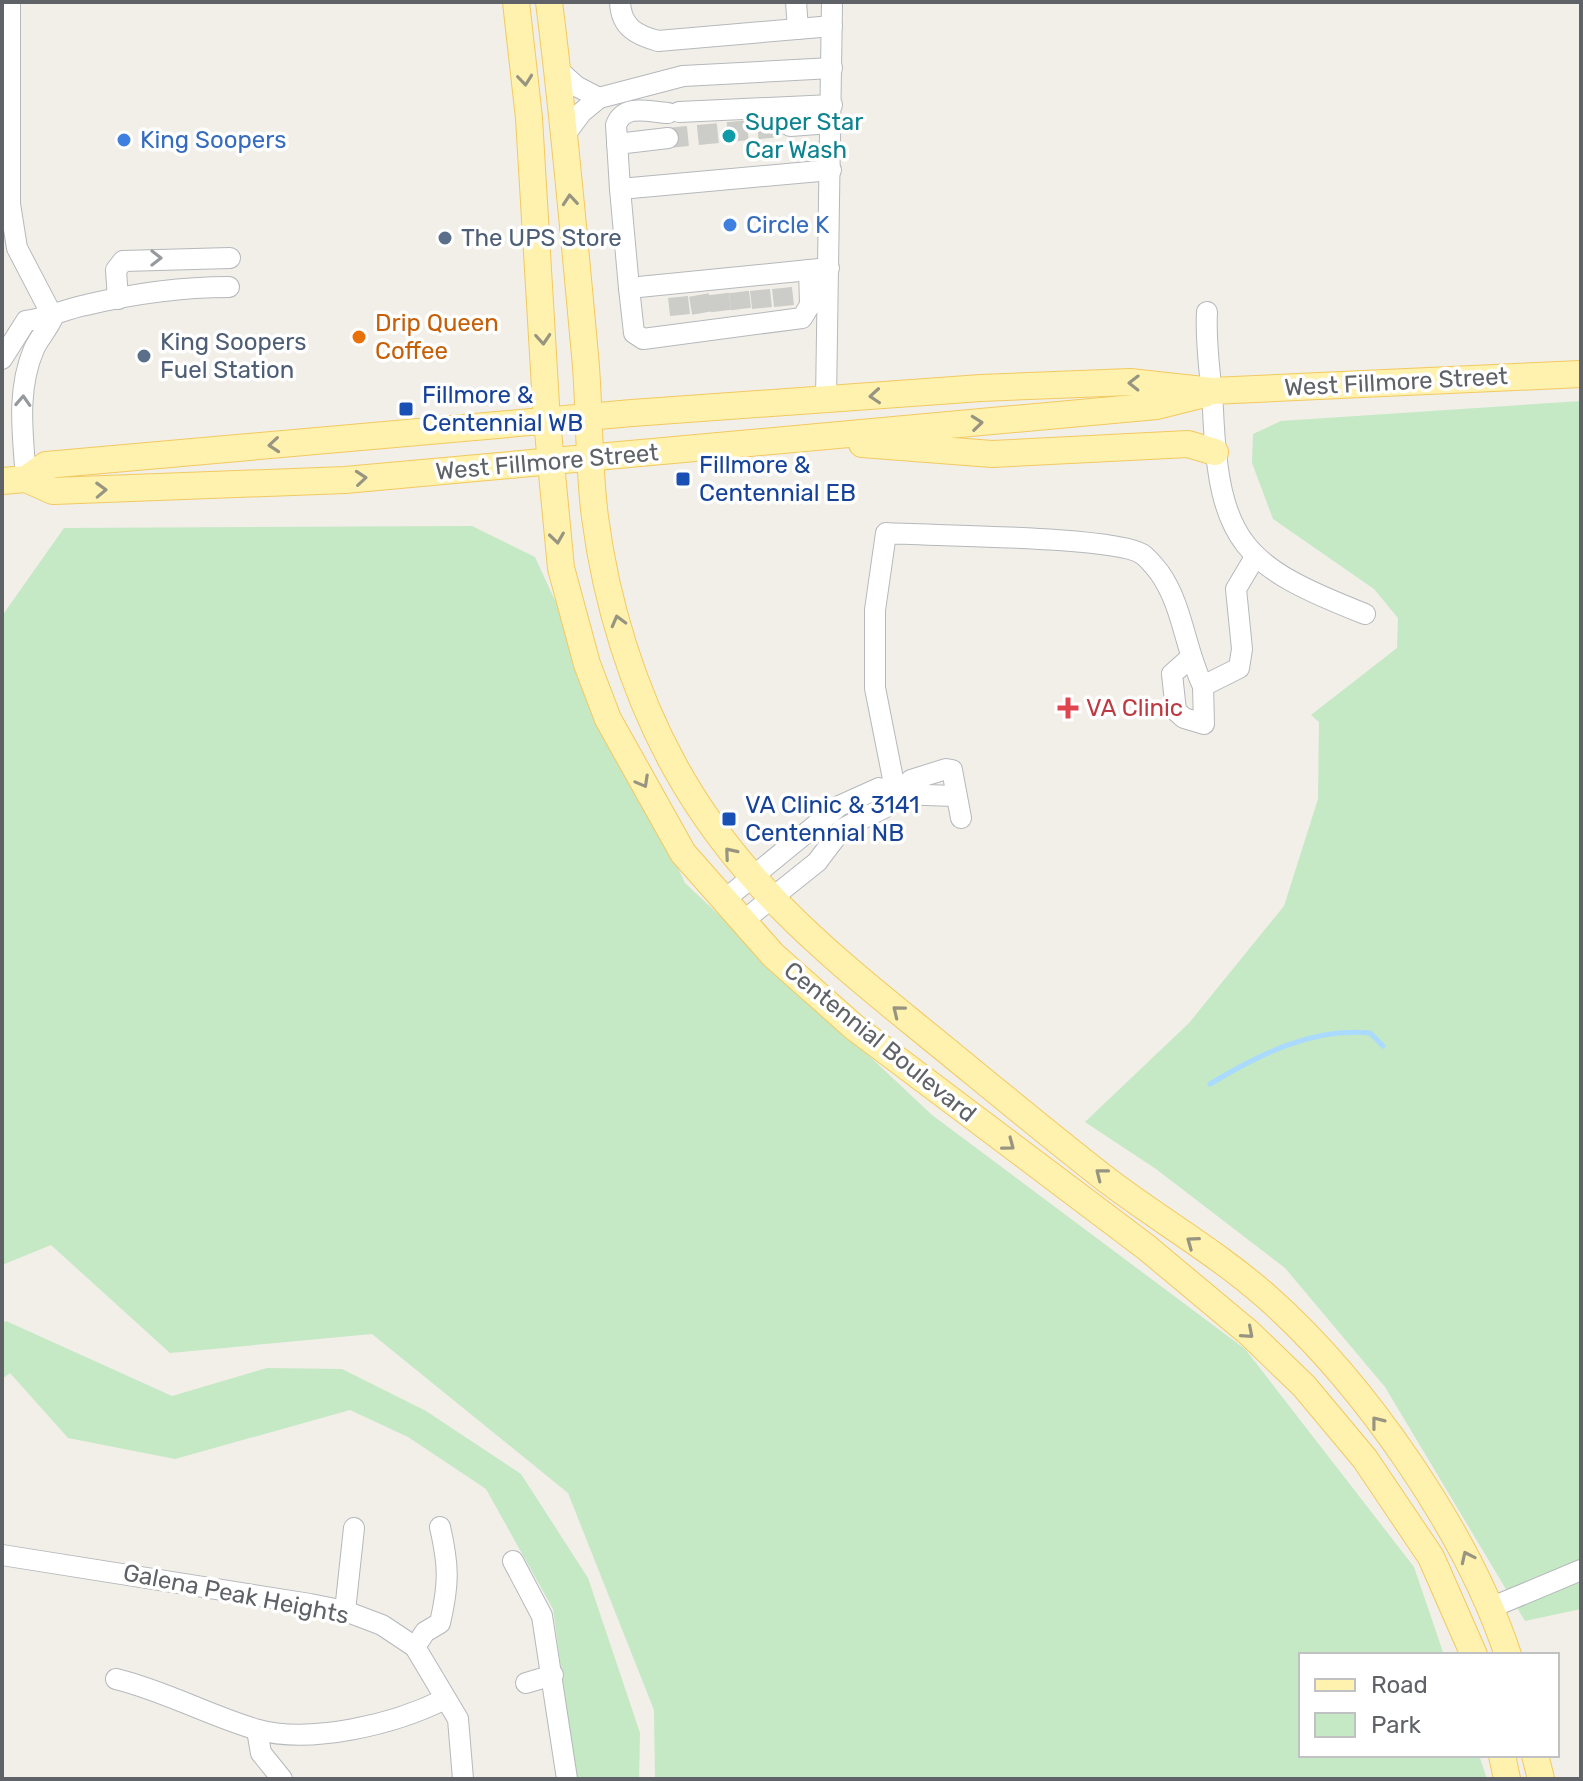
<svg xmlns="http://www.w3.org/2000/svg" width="1583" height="1781" font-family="Rubik,sans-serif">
<rect width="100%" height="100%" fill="#f1efe8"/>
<g fill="#c5e8c5">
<polygon points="1581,401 1581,1609 1525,1621 1385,1387 1285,1268 1156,1169 1085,1122 1189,1023 1284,906 1318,799 1319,722 1311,715 1397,648 1398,618 1374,589 1273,519 1252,463 1253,434 1281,421"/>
<polygon points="472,526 535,557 685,883 932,1115 1245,1349 1414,1567 1444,1655 1301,1655 1301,1755 1479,1755 1487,1779 655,1779 654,1710 568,1493 372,1334 170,1353 51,1245 2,1265 2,616 64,528"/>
<polygon points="6,1321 172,1396 267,1368 342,1369 426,1411 521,1474 588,1578 640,1733 639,1779 576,1779 553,1609 486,1489 408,1437 350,1410 175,1459 68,1438 10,1373 2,1379 2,1324"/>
</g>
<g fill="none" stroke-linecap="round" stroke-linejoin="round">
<path stroke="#aadaff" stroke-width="5" d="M1210,1084C1258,1055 1313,1027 1370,1033L1383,1046"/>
<g stroke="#ccccc8" stroke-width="20" stroke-dasharray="20 10" stroke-linecap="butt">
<polyline points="668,138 790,126"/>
<polyline points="782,288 784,306"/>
<polyline points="760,290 762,308"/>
<polyline points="739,292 741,309"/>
<polyline points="719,294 721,311"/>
<polyline points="699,295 702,313"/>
<polyline points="678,297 680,315"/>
</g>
<g stroke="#b5b8bc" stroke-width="22">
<g id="minor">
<polyline points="10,2 10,204 17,248 53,317"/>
<path d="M620,2C621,27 636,35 658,41L832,26"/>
<polyline points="796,2 798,29"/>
<polyline points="557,69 576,86 599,98"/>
<polyline points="679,112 832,105"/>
<path d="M668,113C649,112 624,103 616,125L620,189L831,170"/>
<polyline points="790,126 831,123"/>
<polyline points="564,136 582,112 599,98 683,76 832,68"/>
<polyline points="617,144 668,138"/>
<polyline points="620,189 629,288 829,268"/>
<polyline points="629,288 634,333 643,339 802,318 810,305 809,270"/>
<polyline points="118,299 116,270 123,261 230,258"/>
<path d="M1207,312C1205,345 1211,376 1213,410C1219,544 1243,566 1365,614"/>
<path d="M2,359L26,321C48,318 65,309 86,305C132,294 182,287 229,287"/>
<polyline points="826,400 832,2"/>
<path d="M26,479C23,435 16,391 34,349C39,338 48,329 53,317"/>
<polyline points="1189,659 1172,674 1176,711 1184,718 1204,724 1203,686"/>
<path d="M896,794L875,688V610L886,533C931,536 1114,536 1142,554C1148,558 1155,567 1159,572C1183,605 1185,650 1203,686L1239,668L1242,649L1236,589L1255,557"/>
<polyline points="723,901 839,806 879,788 896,794 955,796"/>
<polyline points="742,922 817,862 842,829 888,806 911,780 946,769 952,770 961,818"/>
<polyline points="2,1555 310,1604 345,1611 382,1625 415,1647 458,1719 463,1779"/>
<polyline points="513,1561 542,1616 567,1779"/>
<polyline points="1490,1608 1581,1570"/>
<polyline points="345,1611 354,1528"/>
<path d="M415,1647L425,1632L440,1623C449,1584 449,1566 440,1527"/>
<path d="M116,1679C165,1691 208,1715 255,1729C311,1745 395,1724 445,1699"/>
<polyline points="526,1683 553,1675"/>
<polyline points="257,1730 261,1753 282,1779"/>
</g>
</g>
<g stroke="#f2c960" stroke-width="28">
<g id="major">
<polyline points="516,2 529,118 547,421 561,568 587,664 608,719 683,853 773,955 854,1027 1146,1247 1249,1333 1304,1386 1365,1459 1431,1557 1474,1655"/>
<path d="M549,2C564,119 574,237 585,355C590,408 588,464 595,517C606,602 633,691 675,767C735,876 819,947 914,1024C977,1075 1039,1127 1103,1177C1156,1218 1216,1252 1267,1297C1364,1383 1467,1531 1508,1655"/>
<polyline points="862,444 992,454 1188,444 1215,452"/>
<polyline points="26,479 53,491 345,480 1157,406 1205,394"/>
<polyline points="2,481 26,479 46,465 632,413 981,388 1130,382 1212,391 1581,374"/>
<polyline points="1502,1755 1507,1779"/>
<polyline points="1535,1755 1541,1779"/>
</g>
</g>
<use href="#minor" stroke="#fff" stroke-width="20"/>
<use href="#major" stroke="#fff2af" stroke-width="26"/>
</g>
<defs><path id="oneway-chevron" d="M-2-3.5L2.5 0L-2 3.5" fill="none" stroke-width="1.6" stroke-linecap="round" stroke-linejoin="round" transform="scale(2)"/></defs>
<g stroke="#979581">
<use href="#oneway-chevron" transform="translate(525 80) rotate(84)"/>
<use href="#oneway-chevron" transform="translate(570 200) rotate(-95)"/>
<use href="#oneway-chevron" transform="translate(543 339) rotate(86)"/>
<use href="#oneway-chevron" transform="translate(1134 383) rotate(-179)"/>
<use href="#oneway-chevron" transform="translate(875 396) rotate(176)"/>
<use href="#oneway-chevron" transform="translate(977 423) rotate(-6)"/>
<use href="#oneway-chevron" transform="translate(274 445) rotate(175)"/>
<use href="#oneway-chevron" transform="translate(361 478) rotate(-5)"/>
<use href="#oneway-chevron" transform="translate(101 490) rotate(-2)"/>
<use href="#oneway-chevron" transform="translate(557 538) rotate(82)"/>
<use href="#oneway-chevron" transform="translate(618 621) rotate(-105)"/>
<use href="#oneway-chevron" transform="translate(643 782) rotate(61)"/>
<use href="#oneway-chevron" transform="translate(730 853) rotate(-130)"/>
<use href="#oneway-chevron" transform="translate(898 1011) rotate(-141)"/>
<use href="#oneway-chevron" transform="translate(1009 1145) rotate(37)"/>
<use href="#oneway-chevron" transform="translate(1101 1174) rotate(-142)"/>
<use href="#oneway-chevron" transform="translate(1192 1242) rotate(-144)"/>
<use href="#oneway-chevron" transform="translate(1248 1333) rotate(41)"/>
<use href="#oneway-chevron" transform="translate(1377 1422) rotate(-128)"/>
<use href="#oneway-chevron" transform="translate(1467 1557) rotate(-115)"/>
</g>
<g stroke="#979a9d">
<use href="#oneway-chevron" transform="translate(156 258)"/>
<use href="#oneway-chevron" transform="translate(23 401) rotate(-87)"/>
</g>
<circle fill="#0f9aa8" stroke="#fff" stroke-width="3" cx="729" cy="136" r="8"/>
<g fill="#3f7fe0" stroke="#fff" stroke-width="3">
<circle cx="124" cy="140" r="8"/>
<circle cx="730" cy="225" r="8"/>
</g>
<g fill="#5c6f8a" stroke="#fff" stroke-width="3">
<circle cx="445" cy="238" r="8"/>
<circle cx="144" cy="356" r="8"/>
</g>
<circle fill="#e8710a" stroke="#fff" stroke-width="3" cx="359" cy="337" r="8"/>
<g fill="#1a4fb4" stroke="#fff" stroke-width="3">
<rect x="398" y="401" width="16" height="16" rx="4"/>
<rect x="675" y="471" width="16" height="16" rx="4"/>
<rect x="721" y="811" width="16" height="16" rx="4"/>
</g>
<path fill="#e0444e" stroke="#fff" stroke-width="3" d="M1064 696h8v8h8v8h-8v8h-8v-8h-8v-8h8z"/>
<g text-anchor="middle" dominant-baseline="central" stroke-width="7" stroke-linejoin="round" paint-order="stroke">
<g font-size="24" fill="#0d838f" stroke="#fff" text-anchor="start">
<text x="745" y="122">Super Star<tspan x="745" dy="28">Car Wash</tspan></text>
</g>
<g font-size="24" fill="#366cbe" stroke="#fff" text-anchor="start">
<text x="140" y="140">King Soopers</text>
<text x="746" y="225">Circle K</text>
</g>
<g font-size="24" fill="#4e5e75" stroke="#fff" text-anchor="start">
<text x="461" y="238">The UPS Store</text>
<text x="160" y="342">King Soopers<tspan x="160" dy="28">Fuel Station</tspan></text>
</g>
<g font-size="24" fill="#c56008" stroke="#fff" text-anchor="start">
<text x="375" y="323">Drip Queen<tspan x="375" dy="28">Coffee</tspan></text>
</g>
<g font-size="24" fill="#5f6368" stroke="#fff">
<text transform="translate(1396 382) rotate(-3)">West Fillmore Street</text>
<text transform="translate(547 462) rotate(-5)">West Fillmore Street</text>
<text transform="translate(880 1042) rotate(39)">Centennial Boulevard</text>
<text transform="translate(236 1594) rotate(11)">Galena Peak Heights</text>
</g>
<g font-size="24" fill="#164399" stroke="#fff" text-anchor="start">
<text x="422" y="395">Fillmore &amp;<tspan x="422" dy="28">Centennial WB</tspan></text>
<text x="699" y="465">Fillmore &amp;<tspan x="699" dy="28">Centennial EB</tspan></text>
<text x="745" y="805">VA Clinic &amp; 3141<tspan x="745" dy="28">Centennial NB</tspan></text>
</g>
<g font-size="24" fill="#be3a42" stroke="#fff" text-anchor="start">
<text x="1086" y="708">VA Clinic</text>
</g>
</g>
<rect width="1583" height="1781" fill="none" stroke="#5f6368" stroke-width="8"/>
<rect x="1299" y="1653" width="260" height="104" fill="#ffffff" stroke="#bfc1c3" stroke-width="2"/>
<rect x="1315" y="1679" width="40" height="12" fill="#fff2af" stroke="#bfc1c3" stroke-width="2"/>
<text x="1371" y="1693" font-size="24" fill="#5f6368">Road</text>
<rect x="1315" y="1713" width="40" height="24" fill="#c5e8c5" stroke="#bfc1c3" stroke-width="2"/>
<text x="1371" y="1733" font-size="24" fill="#5f6368">Park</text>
</svg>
